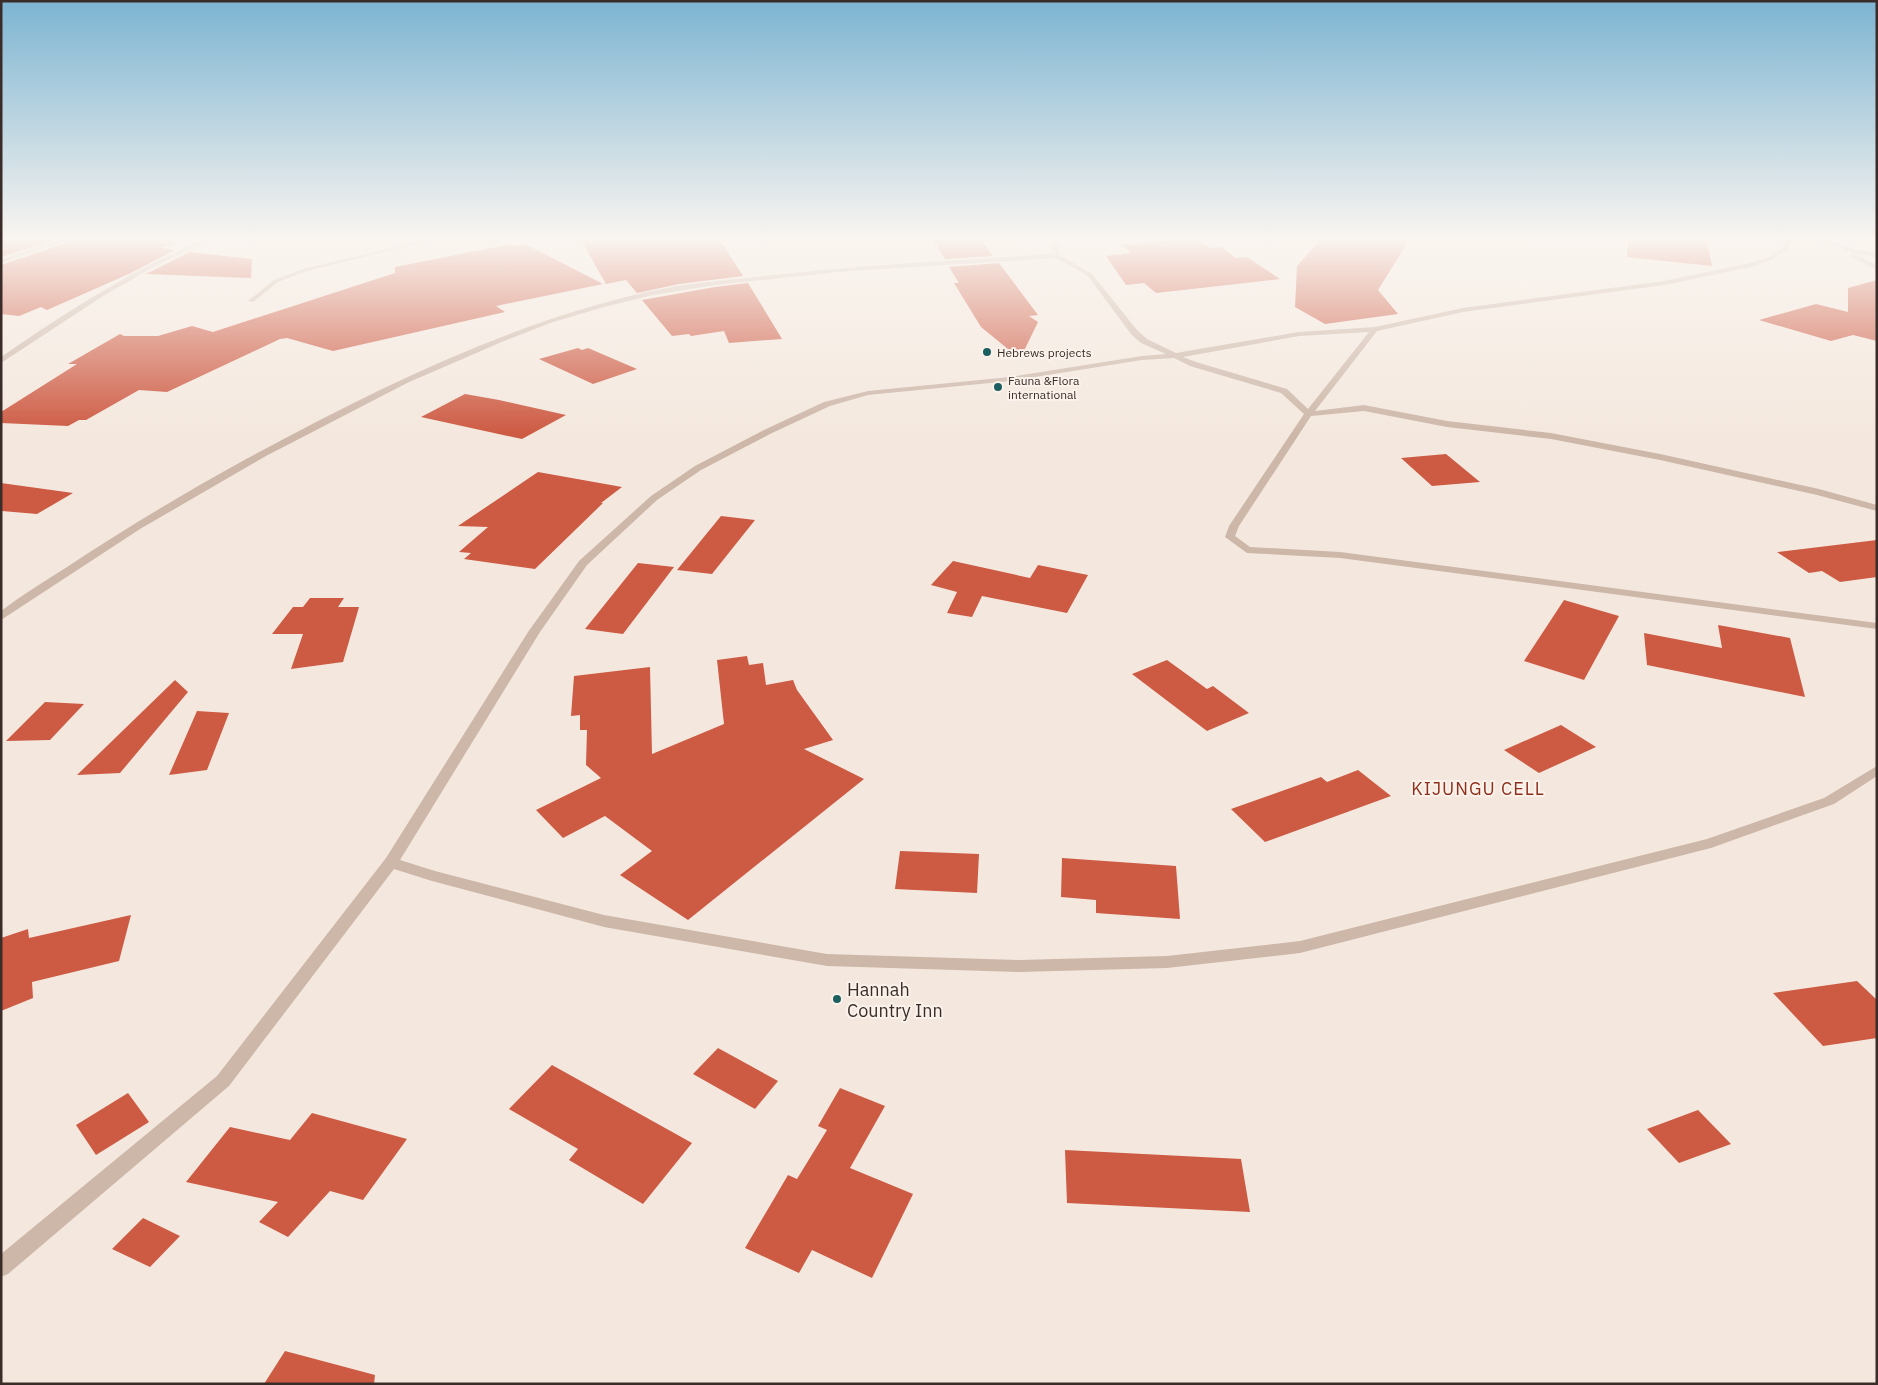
<svg xmlns="http://www.w3.org/2000/svg" width="1878" height="1385" font-family="'IBM Plex Sans',sans-serif">
<rect width="100%" height="100%" fill="#f4e8de"/>
<g fill="#cd5a43">
<polygon points="1,240 55,240 1,257"/>
<polygon points="70,240 173,240 174,244 161,248 175,250 131,273 47,310 41,307 19,316 1,314 1,265 69,242"/>
<polygon points="581,240 720,240 743,276 679,284 637,293 626,280 606,284"/>
<polygon points="933,240 981,240 993,256 945,259"/>
<polygon points="1178,240 1198,240 1209,248 1221,247 1236,258 1247,257 1280,279 1156,293 1144,283 1126,285 1106,256 1131,253 1121,245"/>
<polygon points="1320,240 1409,240 1378,290 1398,314 1325,324 1295,307 1297,266"/>
<polygon points="1628,240 1707,240 1712,266 1627,257"/>
<polygon points="511,244 515,246 524,244 541,252 603,284 496,306 505,312 333,351 287,338 280,339 167,392 139,390 86,420 79,420 68,426 1,423 1,412 77,364 68,364 120,334 124,336 158,336 192,326 213,332 395,273 395,267"/>
<polygon points="190,252 252,259 251,278 146,274"/>
<polygon points="999,263 1038,315 1029,316 1038,322 1020,359 981,327 954,283 959,283 949,267"/>
<polygon points="1877,280 1877,341 1853,335 1831,341 1759,320 1816,304 1848,312 1848,288"/>
<polygon points="748,283 782,339 729,343 724,331 691,336 689,334 672,336 642,300 715,287"/>
<polygon points="578,348 582,350 588,348 637,369 593,384 539,359"/>
<polygon points="465,394 499,400 566,415 522,439 421,417"/>
<polygon points="1446,454 1480,482 1432,486 1401,458"/>
<polygon points="538,472 622,487 601,503 603,503 535,569 464,559 471,553 459,552 488,527 458,526"/>
<polygon points="1,483 73,493 37,514 2,511"/>
<polygon points="721,516 755,520 712,574 677,570"/>
<polygon points="1877,540 1877,577 1840,582 1822,571 1809,573 1777,552"/>
<polygon points="953,561 1030,578 1038,565 1088,575 1067,613 982,596 972,617 947,613 957,592 931,585"/>
<polygon points="638,563 674,567 623,634 585,629"/>
<polygon points="310,598 344,598 338,607 359,607 343,662 291,669 303,634 272,634 293,607 303,607"/>
<polygon points="1564,600 1619,616 1584,680 1524,661"/>
<polygon points="1718,625 1790,638 1805,697 1647,665 1644,633 1722,648"/>
<polygon points="747,656 749,665 763,663 766,685 793,680 797,690 833,740 804,749 864,779 688,920 620,875 652,851 605,816 563,838 536,810 601,778 586,765 587,730 580,730 580,715 571,716 574,676 650,667 652,754 724,724 717,660"/>
<polygon points="1167,660 1207,689 1213,686 1249,713 1207,731 1132,674"/>
<polygon points="175,680 188,692 120,773 77,775"/>
<polygon points="45,702 84,704 50,740 6,741"/>
<polygon points="197,711 229,713 207,770 169,775"/>
<polygon points="1561,725 1596,747 1539,773 1504,750"/>
<polygon points="1358,770 1391,796 1265,842 1231,809 1321,777 1327,782"/>
<polygon points="900,851 979,854 977,893 895,889"/>
<polygon points="1062,858 1176,866 1180,919 1096,913 1096,900 1061,897"/>
<polygon points="131,915 119,961 32,982 33,998 1,1011 1,938 28,929 29,938"/>
<polygon points="1857,981 1877,1000 1877,1038 1823,1046 1773,993"/>
<polygon points="718,1048 778,1081 755,1109 693,1074"/>
<polygon points="552,1065 692,1143 643,1204 569,1160 578,1149 509,1109"/>
<polygon points="840,1088 885,1106 850,1168 913,1194 872,1278 812,1250 799,1273 745,1248 788,1175 797,1179 827,1130 818,1126"/>
<polygon points="128,1093 149,1122 96,1155 76,1125"/>
<polygon points="1698,1110 1731,1144 1679,1163 1647,1129"/>
<polygon points="312,1113 407,1139 363,1200 330,1191 288,1237 259,1222 278,1202 186,1182 230,1127 290,1140"/>
<polygon points="1065,1150 1241,1159 1250,1212 1067,1203"/>
<polygon points="143,1218 180,1236 150,1267 112,1249"/>
<polygon points="285,1351 375,1375 374,1384 264,1384"/>
</g>
<g fill="none" stroke-linecap="round" stroke-linejoin="round">
<g fill="#cdb7a9" fill-rule="evenodd">
<polygon points="60,240 68,240 1,263 1,259"/>
<path d="M202,240H209L154,267L103,296L1,363V357C65,313 130,271 202,240Z"/>
<polygon points="424,240 433,240 307,271 278,282 253,302 248,301 274,280 303,269"/>
<path d="M1050,240H1056L1060,255L1092,274L1137,330L1147,339L1176,353L1299,332L1375,327L1463,308L1664,281L1750,263L1769,257L1782,248L1786,240H1792L1787,250L1773,259L1752,267L1664,285L1463,312L1377,331L1315,411L1364,405L1447,421L1551,433L1660,454L1819,489L1877,505V511L1817,495L1660,460L1551,439L1447,427L1364,411L1311,416L1239,526L1235,536L1250,547L1340,552L1877,623V629L1340,558L1247,553L1225,537L1229,526L1304,414L1281,393L1190,366L1174,358L1142,360L1010,381L868,395L830,406L770,434L701,470L657,500L587,565L540,632L400,860L435,871L604,915L827,954L1019,960L1167,956L1300,941L1707,839L1824,798L1877,766V776L1834,804L1711,848L1300,953L1167,968L1019,972L827,966L604,927L432,881L394,869L229,1086L8,1274L1,1277V1254L217,1076L386,858L528,632L579,561L651,496L695,466L764,430L824,402L868,391L1010,377L1142,356L1166,354L1141,343L1131,334L1088,276L1056,258L848,271L715,285L653,295L604,307L553,322L504,341L407,383L266,456L140,529L1,620V611C22,595 45,581 67,567C126,528 186,492 248,458C376,389 508,323 651,291C688,283 726,280 764,276C860,265 957,260 1053,254ZM1369,332L1308,409L1287,389L1196,362L1183,357L1299,336Z"/>
<polygon points="1820,240 1827,240 1856,250 1877,253 1877,257 1853,253"/>
<polygon points="1850,254 1854,254 1877,265 1877,270 1850,256"/>
</g>
</g>
<linearGradient id="sky" x2="0" y2="1"><stop stop-color="#7cb4d2"/><stop offset="0.55" stop-color="#faf5f0"/><stop offset="1" stop-color="#faf5f0" stop-opacity="0"/></linearGradient>
<rect width="1878" height="434" fill="url(#sky)"/>
<g fill="#1b5f5e" stroke="#fbf2eb" stroke-width="2">
<circle cx="987" cy="352" r="5"/>
<circle cx="998" cy="387" r="5"/>
<circle cx="837" cy="999" r="5"/>
</g>
<g text-anchor="middle" dominant-baseline="central" stroke-width="4" stroke-linejoin="round" paint-order="stroke">
<g font-size="12" fill="#3a2d29" stroke="#fbf2eb" text-anchor="start">
<text x="997" y="352">Hebrews projects</text>
<text x="1008" y="380">Fauna &amp;Flora<tspan x="1008" dy="14">international</tspan></text>
</g>
<g font-size="18" letter-spacing="1" fill="#8e2f1d" stroke="#fbf2eb">
<text x="1478" y="788">KIJUNGU CELL</text>
</g>
<g font-size="18" fill="#3a2d29" stroke="#fbf2eb" text-anchor="start">
<text x="847" y="989">Hannah<tspan x="847" dy="21">Country Inn</tspan></text>
</g>
</g>
<rect width="1878" height="1385" fill="none" stroke="#3a2d29" stroke-width="5"/>
</svg>
